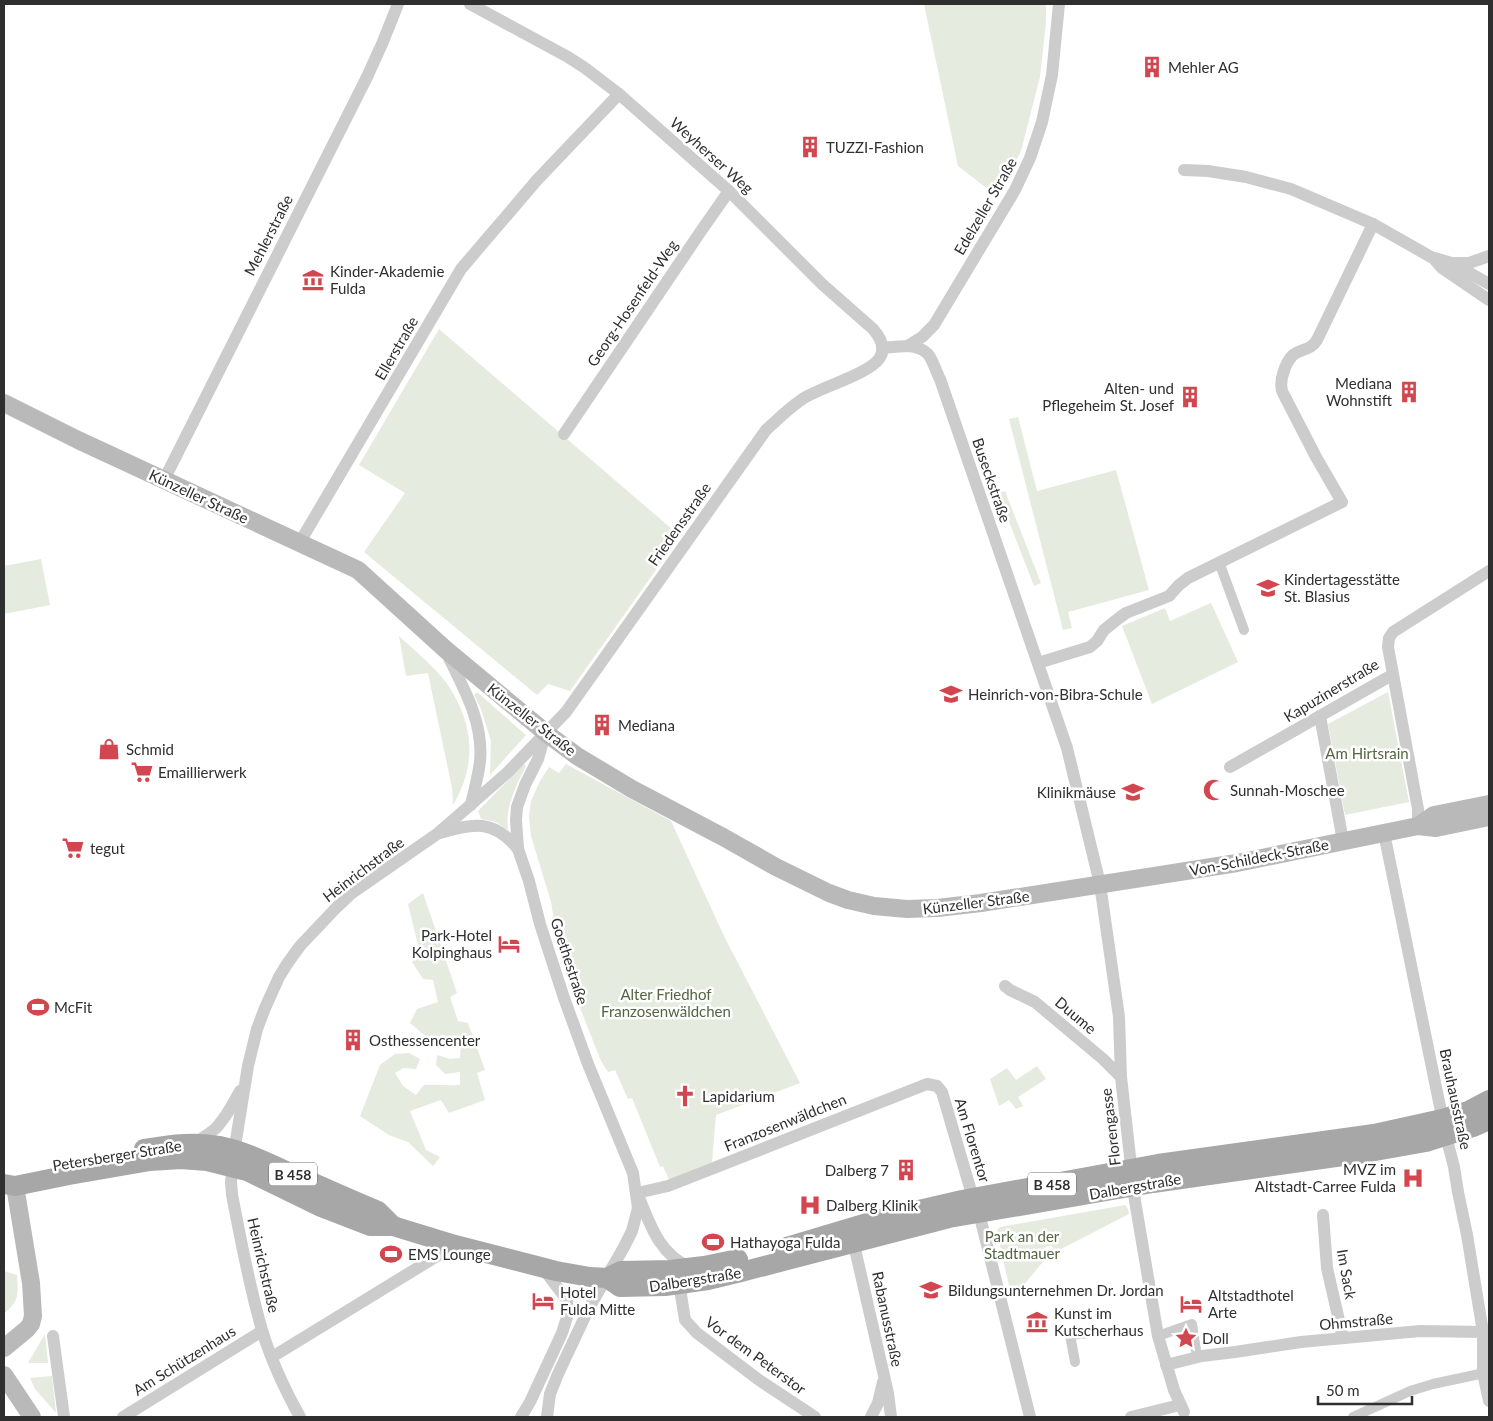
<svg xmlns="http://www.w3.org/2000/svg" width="1493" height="1421" font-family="Lato,sans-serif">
<rect width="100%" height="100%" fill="#fff"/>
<g fill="#e5ebdf">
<polygon points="924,4 1046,4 1046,22 1040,77 1021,151 998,197 958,166"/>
<polygon points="439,329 680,536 570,691 548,684 537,695 364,552 405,493 359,465"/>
<polygon points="1018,417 1037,491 1116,470 1149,590 1068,612 1072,628 1063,630 1009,419"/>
<polygon points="1005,491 1041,583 1034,586 998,493"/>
<polygon points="41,559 50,605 4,614 4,566"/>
<polygon points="1211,603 1238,662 1152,704 1122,626 1165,608 1170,621"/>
<path d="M399,636C414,650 437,669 448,685C474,724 477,765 453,805L452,788L428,673L406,676Z"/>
<polygon points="477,692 526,735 490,775 491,741 481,709 474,695"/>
<polygon points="1388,692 1409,802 1345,815 1328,724"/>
<path d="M524,764L526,766C516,786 505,807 508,830L496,822L481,819L478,811Z"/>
<polygon points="566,764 671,821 724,936 800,1083 716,1115 712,1162 669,1180 663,1166 660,1167 632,1098 628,1099 615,1070 608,1072 601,1061 580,1008 565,963 556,932 551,902 531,836 529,816 531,801 540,781 549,767 559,773"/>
<path d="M423,893L457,993L450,997L458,1021L468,1023L485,1070L477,1073L485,1100L449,1113L441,1100L410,1111L426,1150L440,1157L433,1166L408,1142L389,1135L360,1116L380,1065L395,1054L409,1053L420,1059L416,1069L403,1068L395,1073L403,1086L416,1095L424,1085C436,1084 448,1086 460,1085V1072L445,1074L436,1065L437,1055L450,1059L460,1058L461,1043L444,1035L428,1038L410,1023L417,1009L438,1002L433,980L423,979L412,962L420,953L408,904Z"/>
<polygon points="1037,1066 1046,1079 1018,1097 1023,1106 1016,1109 1009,1100 999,1106 990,1079 1007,1068 1016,1080"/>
<path d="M1125,1205L1128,1209L1129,1214L1063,1248L1055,1253L1052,1246C1042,1245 1039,1254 1047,1260L1041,1264L1012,1299L998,1237L997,1230L1000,1227Z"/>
<path d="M4,1271L17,1275C18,1292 20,1300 6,1312H4Z"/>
<polygon points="45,1334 48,1363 28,1363"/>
<polygon points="52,1376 56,1413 35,1389 30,1378"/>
</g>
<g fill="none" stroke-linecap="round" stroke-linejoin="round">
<g stroke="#ccc" stroke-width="10">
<polyline points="1219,562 1244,630"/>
<polyline points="1158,1336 1192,1324 1197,1357"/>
<polyline points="1075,1362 1070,1335 1109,1331"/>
<polyline points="1353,1417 1410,1391 1433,1384 1489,1372"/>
</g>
<g stroke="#ccc" stroke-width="12">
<polyline points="1184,170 1208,171 1246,177 1291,189 1373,224 1431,257 1452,263 1489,284"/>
<polyline points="1435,260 1442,268 1489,300"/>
<polyline points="1453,263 1469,263 1489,256"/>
<polyline points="909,345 922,337 934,325 1015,190 1030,158 1042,122 1052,75 1059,4"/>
<path d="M882,348C897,347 916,342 928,354C933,360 936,372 940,379L1067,748L1100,884L1119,1017L1121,1077L1135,1201L1158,1336L1174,1390L1184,1412"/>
<polyline points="564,434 701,231 729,191"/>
<polyline points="164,480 367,77 382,44 398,4"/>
<polyline points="300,542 461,269 537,180 619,94"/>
<path d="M446,652C463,687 484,722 480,762C478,777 474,791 471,805"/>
<path d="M1038,663L1090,647L1097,641L1104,630L1119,618L1126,613L1169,596L1179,585L1188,578L1342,502L1316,457L1283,393C1278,383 1285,363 1293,355C1302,348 1310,351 1317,340L1373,224"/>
<polyline points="1320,716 1343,841"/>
<polyline points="545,735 538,759 525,785 517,807 516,820 518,849 529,881 540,924 564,998 588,1064 633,1173 638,1208 632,1231 624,1247 589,1308 558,1374 550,1394 547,1417"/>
<polyline points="1230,767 1392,675"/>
<polyline points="1418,826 1418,809 1388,647 1389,638 1393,632 1489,571"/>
<path d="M440,833C473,823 494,819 518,849"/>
<polyline points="1384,833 1446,1136 1454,1167 1458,1192 1467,1235 1483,1332 1483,1373 1489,1401"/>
<polyline points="1005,986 1010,990 1035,1002 1103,1059 1121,1077"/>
<path d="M195,1143C202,1138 209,1134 215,1129C226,1118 233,1104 240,1091"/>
<polyline points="637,1193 668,1186 927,1084 937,1086 942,1092 973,1198"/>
<path d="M640,1200C651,1227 661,1256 690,1267"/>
<polyline points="979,1213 1030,1417"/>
<polyline points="1323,1215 1327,1268 1343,1338"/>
<polyline points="852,1236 888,1393 891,1417"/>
<polyline points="683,1284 681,1295 685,1320 697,1333 759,1380 815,1417"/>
<polyline points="53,1336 64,1417"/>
<polyline points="272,1357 455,1245"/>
<polyline points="1166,1365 1202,1356 1235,1352 1301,1342 1420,1331 1483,1332"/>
<polyline points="123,1417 262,1331"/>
<path d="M300,1417C285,1390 271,1360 262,1330C249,1286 241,1240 232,1195L231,1182L236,1140L248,1066L257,1029L265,1008L279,977L287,964L300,946L335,909L352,893L437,834L507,773L566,712L766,430C778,419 790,407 804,398C822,387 868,374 879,359C887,348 880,337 873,329L822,284L729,191L619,94L585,68L568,57L470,4"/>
<polyline points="521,1417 530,1402 562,1333 568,1314 567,1300 542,1267"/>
<polyline points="871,1417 878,1403 883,1382"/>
<polyline points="1131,1417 1180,1405"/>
</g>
<g stroke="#b9b9b9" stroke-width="18">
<polyline points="4,403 78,440 358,570 445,649 546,733 577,756 632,789 723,837 776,867 829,893 848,900 874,906 907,909 937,908 981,903 1237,863 1418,826 1436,828 1489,817"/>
<polyline points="1418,826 1434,815 1489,804"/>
<polyline points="4,1348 27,1329 31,1324 33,1316 31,1283 15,1186"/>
<polyline points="4,1375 32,1417"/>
</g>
<g stroke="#a7a7a7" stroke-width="20">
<path d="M144,1149C170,1145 194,1141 220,1146C245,1151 268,1163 291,1173C320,1186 349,1199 378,1211L393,1226"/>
<polyline points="4,1184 15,1186 69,1175 150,1161 181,1159 207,1161 247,1171 321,1207 370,1226 393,1226 455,1245 556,1271 590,1277 607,1278 620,1287 665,1286 708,1280 741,1272 949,1218 1153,1183 1364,1153 1426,1142 1473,1127 1489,1120"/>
<polyline points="783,1248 880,1219 962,1200 1158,1164 1374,1134 1442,1119 1468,1111 1489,1100"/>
<polyline points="607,1278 621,1271 670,1270 704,1266 738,1259"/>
</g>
</g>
<defs>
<g id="building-bare" transform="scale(1.725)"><path d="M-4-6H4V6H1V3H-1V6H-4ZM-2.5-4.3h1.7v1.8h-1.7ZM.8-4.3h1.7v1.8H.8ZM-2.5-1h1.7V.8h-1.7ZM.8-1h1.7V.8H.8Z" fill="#d24650" stroke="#fff" stroke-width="2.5" paint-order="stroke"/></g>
<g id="museum-bare" transform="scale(1.725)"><path d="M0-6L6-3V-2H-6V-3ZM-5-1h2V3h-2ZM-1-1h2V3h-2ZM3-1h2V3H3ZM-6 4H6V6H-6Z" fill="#d24650" stroke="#fff" stroke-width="2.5" paint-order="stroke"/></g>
<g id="school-bare" transform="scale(1.725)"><path d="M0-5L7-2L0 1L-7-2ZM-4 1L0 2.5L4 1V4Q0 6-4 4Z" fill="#d24650" stroke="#fff" stroke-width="2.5" paint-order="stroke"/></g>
<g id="shop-bare" transform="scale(1.725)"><path d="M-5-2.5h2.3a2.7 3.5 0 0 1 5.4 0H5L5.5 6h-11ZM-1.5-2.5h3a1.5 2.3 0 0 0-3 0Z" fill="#d24650" stroke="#fff" stroke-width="2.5" paint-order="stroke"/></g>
<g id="supermarket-bare" transform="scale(1.725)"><path d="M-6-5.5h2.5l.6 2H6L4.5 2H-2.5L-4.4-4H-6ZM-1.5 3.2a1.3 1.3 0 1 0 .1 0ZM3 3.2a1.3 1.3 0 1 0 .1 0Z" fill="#d24650" stroke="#fff" stroke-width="2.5" paint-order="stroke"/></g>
<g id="mosque-bare" transform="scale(1.725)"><path d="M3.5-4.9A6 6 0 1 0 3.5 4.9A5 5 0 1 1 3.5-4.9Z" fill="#d24650" stroke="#fff" stroke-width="2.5" paint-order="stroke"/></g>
<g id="hotel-bare" transform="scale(1.725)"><path d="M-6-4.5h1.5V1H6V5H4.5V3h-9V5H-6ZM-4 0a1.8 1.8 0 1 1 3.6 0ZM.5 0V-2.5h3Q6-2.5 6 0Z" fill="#d24650" stroke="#fff" stroke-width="2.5" paint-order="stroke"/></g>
<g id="stadium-bare" transform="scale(1.725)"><path d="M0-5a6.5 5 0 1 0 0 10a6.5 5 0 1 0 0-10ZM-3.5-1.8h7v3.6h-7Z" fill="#d24650" stroke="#fff" stroke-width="2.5" paint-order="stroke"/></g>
<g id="church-bare" transform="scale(1.725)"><path d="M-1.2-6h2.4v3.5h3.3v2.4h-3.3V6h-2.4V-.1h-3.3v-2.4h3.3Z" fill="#d24650" stroke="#fff" stroke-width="2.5" paint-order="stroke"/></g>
<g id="hospital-bare" transform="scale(1.725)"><path d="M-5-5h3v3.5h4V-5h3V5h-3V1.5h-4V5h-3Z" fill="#d24650" stroke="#fff" stroke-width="2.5" paint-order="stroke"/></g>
<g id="sight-bare" transform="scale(1.725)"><path d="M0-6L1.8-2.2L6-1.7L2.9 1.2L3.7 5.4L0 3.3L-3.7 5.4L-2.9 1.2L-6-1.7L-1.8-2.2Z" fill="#d24650" stroke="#fff" stroke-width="2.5" paint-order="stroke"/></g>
</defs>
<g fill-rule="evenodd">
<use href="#building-bare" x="1152" y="67"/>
<use href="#building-bare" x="810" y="147"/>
<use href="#museum-bare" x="313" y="280"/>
<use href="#building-bare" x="1409" y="392"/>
<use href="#building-bare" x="1190" y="397"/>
<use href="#school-bare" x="1268" y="588"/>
<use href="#school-bare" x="951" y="694"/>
<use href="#building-bare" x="602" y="725"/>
<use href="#shop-bare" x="109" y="749"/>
<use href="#supermarket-bare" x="142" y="772"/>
<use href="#mosque-bare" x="1214" y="790"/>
<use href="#school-bare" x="1133" y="792"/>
<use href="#supermarket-bare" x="73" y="848"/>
<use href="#hotel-bare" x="509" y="944"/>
<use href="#stadium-bare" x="38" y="1007"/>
<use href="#building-bare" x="353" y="1040"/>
<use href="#church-bare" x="685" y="1096"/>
<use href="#building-bare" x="906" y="1170"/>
<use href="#hospital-bare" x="1413" y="1178"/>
<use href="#hospital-bare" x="810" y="1205"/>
<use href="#stadium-bare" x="713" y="1242"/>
<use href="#stadium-bare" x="391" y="1254"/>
<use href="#school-bare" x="931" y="1290"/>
<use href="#hotel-bare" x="543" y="1301"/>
<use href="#hotel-bare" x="1191" y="1304"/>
<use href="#museum-bare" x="1037" y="1322"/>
<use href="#sight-bare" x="1186" y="1338"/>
</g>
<g text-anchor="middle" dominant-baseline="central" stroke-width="5" stroke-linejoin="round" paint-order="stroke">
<g fill="#fff" stroke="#6d6d6d" stroke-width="1">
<rect x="269" y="1162.5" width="48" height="23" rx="4"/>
<rect x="1028" y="1172.5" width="48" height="23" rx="4"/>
</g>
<g font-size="14" font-weight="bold" fill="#2f2f2f">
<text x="293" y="1174">B 458</text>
<text x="1052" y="1184">B 458</text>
</g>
<g font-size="15" fill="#2f2f2f" stroke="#fff" text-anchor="start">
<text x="1168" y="67">Mehler AG</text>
<text x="826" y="147">TUZZI-Fashion</text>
<text x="330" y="271">Kinder-Akademie<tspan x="330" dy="17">Fulda</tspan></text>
<text x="1392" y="383" text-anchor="end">Mediana<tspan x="1392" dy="17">Wohnstift</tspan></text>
<text x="1174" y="388" text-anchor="end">Alten- und<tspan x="1174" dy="17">Pflegeheim St. Josef</tspan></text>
<text x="1284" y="579">Kindertagesstätte<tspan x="1284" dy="17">St. Blasius</tspan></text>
<text x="968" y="694">Heinrich-von-Bibra-Schule</text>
<text x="618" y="725">Mediana</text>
<text x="126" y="749">Schmid</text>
<text x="158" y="772">Emaillierwerk</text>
<text x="1230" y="790">Sunnah-Moschee</text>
<text x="1116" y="792" text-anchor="end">Klinikmäuse</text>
<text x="90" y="848">tegut</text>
<text x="492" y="935" text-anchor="end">Park-Hotel<tspan x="492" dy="17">Kolpinghaus</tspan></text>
<text x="54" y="1007">McFit</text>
<text x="369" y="1040">Osthessencenter</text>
<text x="702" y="1096">Lapidarium</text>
<text x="1396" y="1169" text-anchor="end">MVZ im<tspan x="1396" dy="17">Altstadt-Carree Fulda</tspan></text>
<text x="889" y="1170" text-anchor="end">Dalberg 7</text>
<text x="826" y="1205">Dalberg Klinik</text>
<text x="730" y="1242">Hathayoga Fulda</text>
<text x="408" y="1254">EMS Lounge</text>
<text x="948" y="1290">Bildungsunternehmen Dr. Jordan</text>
<text x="560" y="1292">Hotel<tspan x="560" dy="17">Fulda Mitte</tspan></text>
<text x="1208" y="1295">Altstadthotel<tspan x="1208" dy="17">Arte</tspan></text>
<text x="1054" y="1313">Kunst im<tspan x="1054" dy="17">Kutscherhaus</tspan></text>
<text x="1202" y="1338">Doll</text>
</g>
<g font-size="15" fill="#2f2f2f" stroke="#fff">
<text transform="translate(712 155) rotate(42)">Weyherser Weg</text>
<text transform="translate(985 206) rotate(-60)">Edelzeller Straße</text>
<text transform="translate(268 235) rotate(-63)">Mehlerstraße</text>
<text transform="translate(632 303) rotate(-56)">Georg-Hosenfeld-Weg</text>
<text transform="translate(396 348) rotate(-60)">Ellerstraße</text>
<text transform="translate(992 480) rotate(71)">Buseckstraße</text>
<text transform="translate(199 496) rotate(25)">Künzeller Straße</text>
<text transform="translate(679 524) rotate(-55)">Friedensstraße</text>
<text transform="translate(1331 690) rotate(-31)">Kapuzinerstraße</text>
<text transform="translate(532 719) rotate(38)">Künzeller Straße</text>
<text transform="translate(1259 857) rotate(-11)">Von-Schildeck-Straße</text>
<text transform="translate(363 869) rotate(-37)">Heinrichstraße</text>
<text transform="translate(976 902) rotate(-7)">Künzeller Straße</text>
<text transform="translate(570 961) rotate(72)">Goethestraße</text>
<text transform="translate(1076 1015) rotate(40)">Duume</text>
<text transform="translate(1456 1099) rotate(78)">Brauhausstraße</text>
<text transform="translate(785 1122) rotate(-22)">Franzosenwäldchen</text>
<text transform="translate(1110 1127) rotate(-97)">Florengasse</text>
<text transform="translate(973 1140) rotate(73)">Am Florentor</text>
<text transform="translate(117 1155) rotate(-9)">Petersberger Straße</text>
<text transform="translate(1135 1186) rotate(-10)">Dalbergstraße</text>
<text transform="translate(264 1265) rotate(77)">Heinrichstraße</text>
<text transform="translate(1347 1274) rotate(80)">Im Sack</text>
<text transform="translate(695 1279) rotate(-9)">Dalbergstraße</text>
<text transform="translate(888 1319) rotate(78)">Rabanusstraße</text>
<text transform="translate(1356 1321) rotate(-5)">Ohmstraße</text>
<text transform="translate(756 1355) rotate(36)">Vor dem Peterstor</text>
<text transform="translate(184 1360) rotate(-32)">Am Schützenhaus</text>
</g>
<g font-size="15" fill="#536641" stroke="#fff">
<text x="1367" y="753">Am Hirtsrain</text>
<text x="666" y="994">Alter Friedhof<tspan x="666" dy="17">Franzosenwäldchen</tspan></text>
<text x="1022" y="1236">Park an der<tspan x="1022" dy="17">Stadtmauer</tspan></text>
</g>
</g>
<rect width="1493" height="1421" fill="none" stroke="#2f2f2f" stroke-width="10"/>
<path d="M1318 1396v8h94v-8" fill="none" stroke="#2f2f2f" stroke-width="2.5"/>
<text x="1326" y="1396" font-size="15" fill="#2f2f2f" stroke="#ffffff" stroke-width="4" paint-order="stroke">50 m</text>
</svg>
